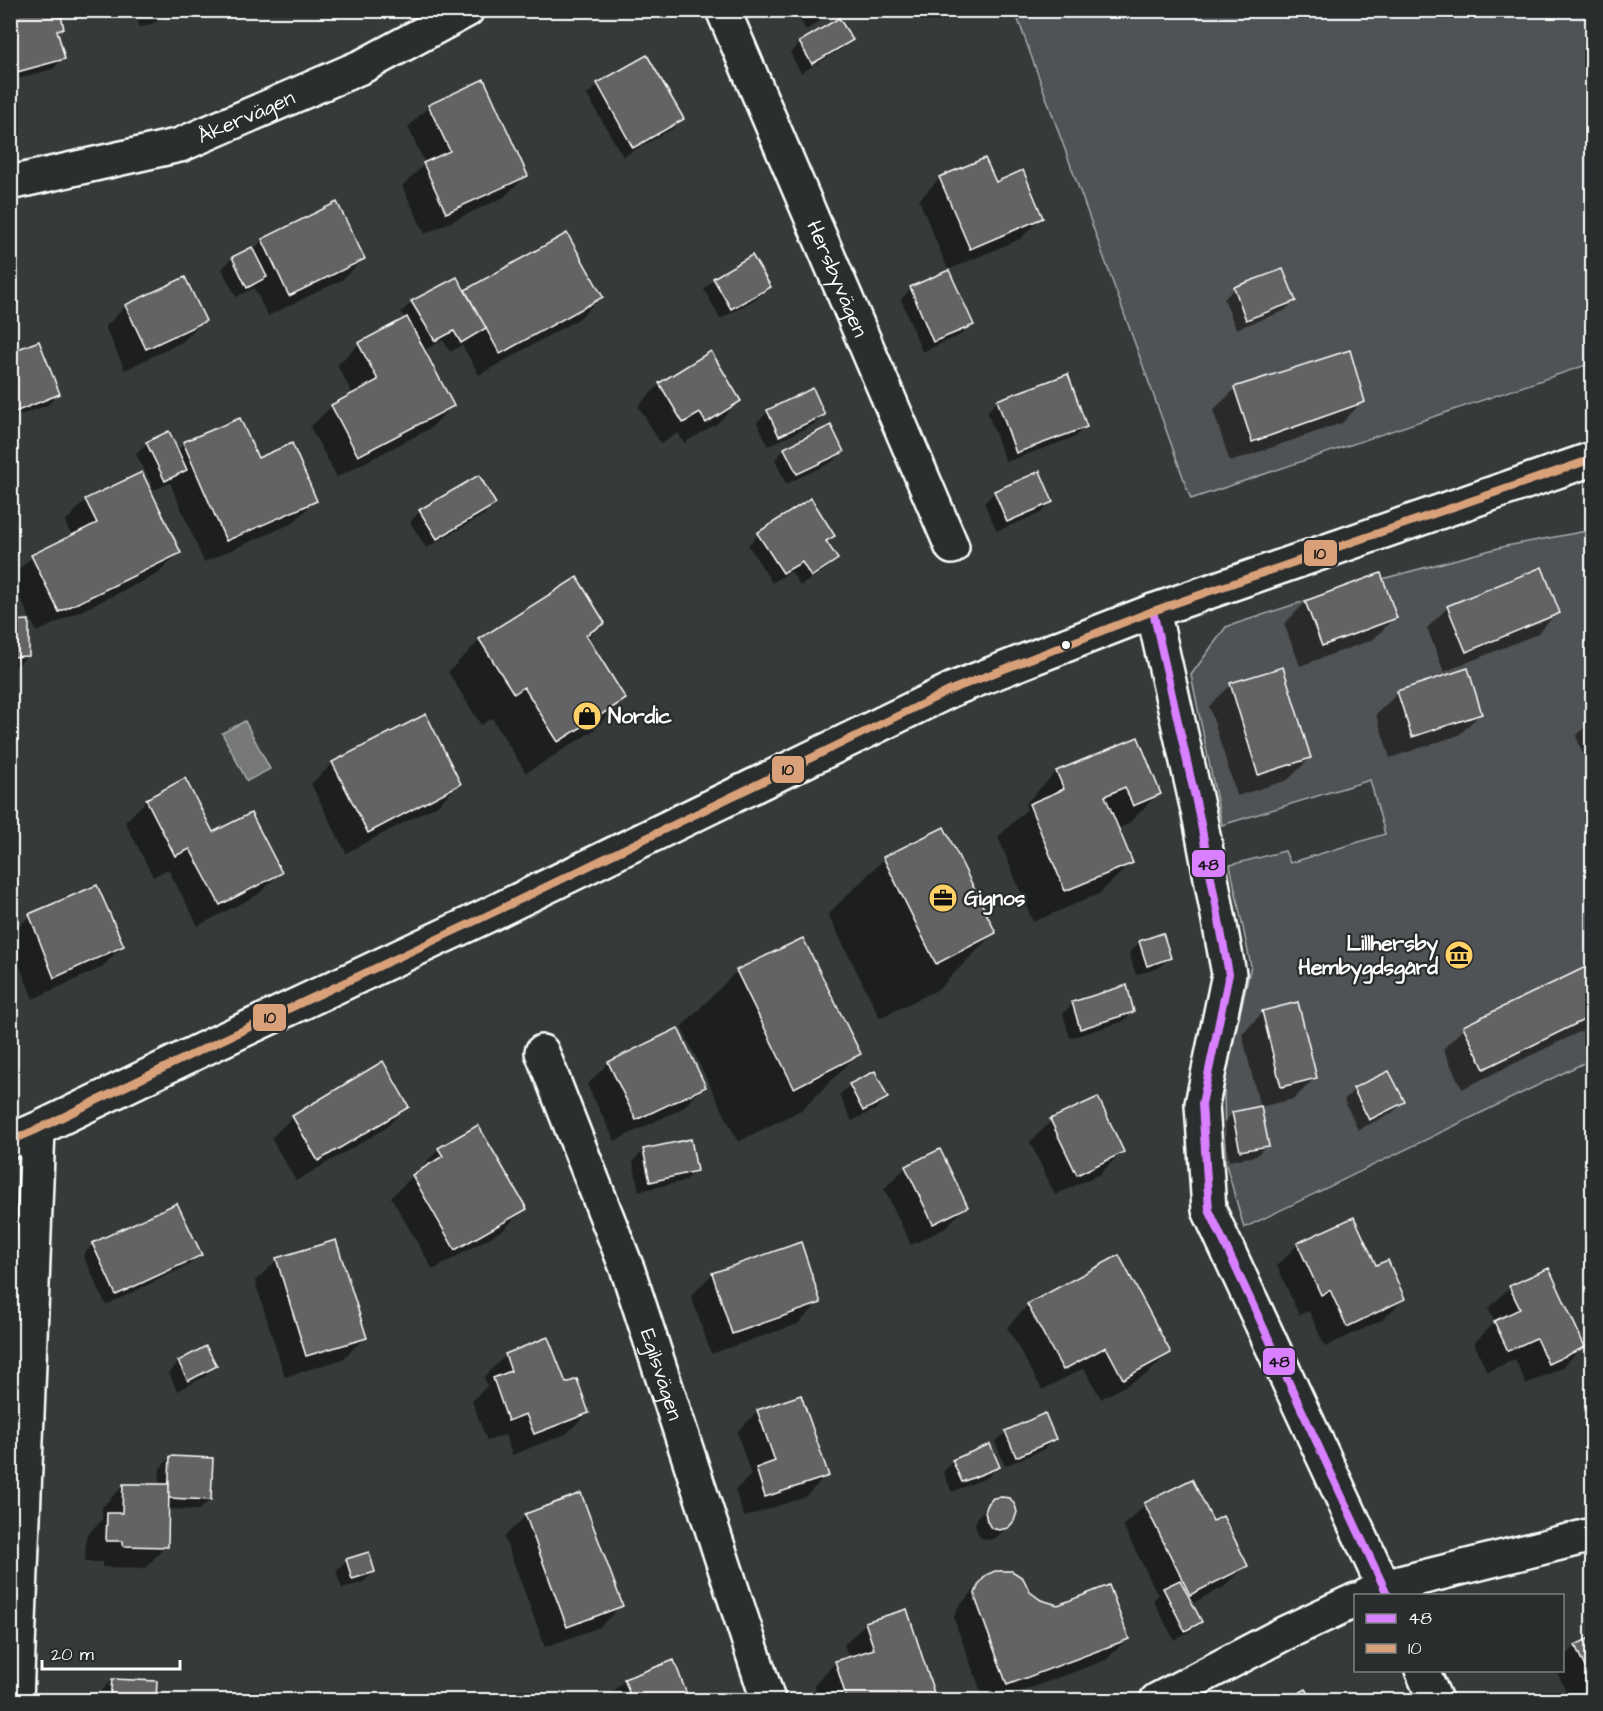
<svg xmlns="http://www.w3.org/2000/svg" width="1603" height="1711" font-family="'Architects Daughter',sans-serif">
<rect width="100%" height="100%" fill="#373a3b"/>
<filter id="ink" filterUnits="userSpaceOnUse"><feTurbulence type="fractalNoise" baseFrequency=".0167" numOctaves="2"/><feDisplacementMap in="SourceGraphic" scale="12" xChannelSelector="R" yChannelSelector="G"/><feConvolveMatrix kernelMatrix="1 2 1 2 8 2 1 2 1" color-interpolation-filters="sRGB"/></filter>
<g filter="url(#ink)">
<g fill="#505354" stroke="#a8a9aa" stroke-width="1.5">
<polygon points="1015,11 1592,11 1592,363 1191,499"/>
<polygon points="1592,530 1592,1059 1244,1228 1225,1161 1224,1083 1251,966 1230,865 1285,851 1290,863 1385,834 1370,780 1222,825 1191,675 1226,627 1305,601 1322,646 1382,579 1506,546"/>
</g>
<polygon fill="#767879" stroke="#adaeaf" stroke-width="1.5" points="245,721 270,769 247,781 222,733"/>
<g fill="#0007">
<polygon points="10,10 62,28 56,34 63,58 53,69 10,81"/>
<polygon points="133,10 187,10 140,28"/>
<polygon points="794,10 838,10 806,30"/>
<polygon points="851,40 840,50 801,73 790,53 800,43"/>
<polygon points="647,57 682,119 672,129 623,157 587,95 598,85"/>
<polygon points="429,106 526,176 504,197 425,234 402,186 425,164 408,127"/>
<polygon points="940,178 1041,218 1020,239 948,270 919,200"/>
<polygon points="263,240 363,259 342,280 268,316 254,288 236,297 222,269 232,258 251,249 252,251"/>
<polygon points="714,279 769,287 758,298 720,319 704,289"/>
<polygon points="1235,288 1295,301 1284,311 1236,329 1224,299"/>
<polygon points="911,289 972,324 961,335 922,352 901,299"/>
<polygon points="466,291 601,297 580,318 479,375 462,345 450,352 443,340 423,351 452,406 431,428 337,477 310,427 332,406 353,395 337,365 359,344 406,320 401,312 412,302"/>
<polygon points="126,306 204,320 182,342 125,370 105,327"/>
<polygon points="710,353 739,401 718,423 684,443 678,433 661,444 638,406 660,384"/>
<polygon points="10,354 58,394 48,405 10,419"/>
<polygon points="1235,389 1363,401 1342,423 1230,462 1213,410"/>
<polygon points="812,390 824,415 813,425 768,446 757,422 768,412"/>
<polygon points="998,401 1085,426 1075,437 1006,462 987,412"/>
<polygon points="239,419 258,460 315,501 293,523 204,562 170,483 154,490 136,454 147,444 177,451 184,444"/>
<polygon points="785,449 842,452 832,462 786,484 775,459"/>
<polygon points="995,492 1052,502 1041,513 997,531 984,503"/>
<polygon points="86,500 179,553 158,574 37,632 10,578 32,557 72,537 65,522"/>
<polygon points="494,504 484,515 426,548 410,522 420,511"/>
<polygon points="758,535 833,535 825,543 836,559 825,570 800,586 791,571 772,583 748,545"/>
<polygon points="1306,602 1395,617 1374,639 1300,666 1284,624"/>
<polygon points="1448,607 1558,612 1537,634 1444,672 1427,628"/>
<polygon points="10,623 28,655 17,666 10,666"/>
<polygon points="603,623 587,639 624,699 593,731 526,773 492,718 481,725 448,672 480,640"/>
<polygon points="1231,685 1310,758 1288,780 1237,796 1209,706"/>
<polygon points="1398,693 1481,713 1459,735 1390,758 1376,714"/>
<polygon points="1592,719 1592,779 1576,736"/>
<polygon points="1137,739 1159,793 1127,825 1117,829 1131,863 1099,894 1033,922 998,837 1027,809 1025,804 1056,772"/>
<polygon points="333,763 459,784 438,805 346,853 311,784"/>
<polygon points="147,800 212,834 281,872 259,894 198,926 168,869 153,877 125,822"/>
<polygon points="943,829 994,933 939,989 880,1018 828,914 884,859"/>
<polygon points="30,916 123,946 101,968 33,999 10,943 10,935"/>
<polygon points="1140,942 1169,957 1159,968 1136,975 1129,953"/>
<polygon points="1592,965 1592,1026 1462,1089 1443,1049 1464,1028"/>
<polygon points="737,971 859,1053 803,1109 738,1142 681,1027"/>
<polygon points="1073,1003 1133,1012 1122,1022 1070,1038 1063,1014"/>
<polygon points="1263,1012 1316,1077 1294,1099 1260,1107 1267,1145 1256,1156 1229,1161 1222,1124 1233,1113 1260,1108 1242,1034"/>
<polygon points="677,1030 704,1086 683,1108 615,1141 587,1085 608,1063"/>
<polygon points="850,1085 886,1098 876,1109 852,1121 839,1095"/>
<polygon points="1354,1090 1403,1102 1392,1113 1358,1130 1344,1100"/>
<polygon points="407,1106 386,1128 296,1181 271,1138 293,1117"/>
<polygon points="1051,1121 1122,1152 1100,1174 1055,1195 1030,1142"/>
<polygon points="439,1149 525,1209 503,1230 433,1270 391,1197 413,1176 419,1172 418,1171"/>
<polygon points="643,1151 696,1170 685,1181 639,1191 633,1161"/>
<polygon points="906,1167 966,1207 944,1229 911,1245 884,1189"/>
<polygon points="93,1244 200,1255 189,1265 106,1305 83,1255"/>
<polygon points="800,1244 820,1302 798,1324 711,1354 691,1296 712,1274"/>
<polygon points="1298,1244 1376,1267 1404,1299 1382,1320 1325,1347 1309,1311 1299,1315 1277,1266"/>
<polygon points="277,1260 365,1337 343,1359 285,1377 255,1281"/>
<polygon points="1510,1287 1583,1346 1562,1368 1526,1384 1515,1359 1487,1372 1474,1343 1495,1322 1488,1309"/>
<polygon points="1028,1305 1169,1353 1147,1374 1101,1399 1084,1368 1042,1390 1007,1327"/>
<polygon points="506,1355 565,1385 588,1413 566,1434 512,1455 505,1435 487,1441 472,1401 487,1386 484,1377"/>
<polygon points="179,1362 215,1366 204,1377 177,1391 169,1373"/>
<polygon points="758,1411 827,1475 805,1497 744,1517 735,1490 751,1475 737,1432"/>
<polygon points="1006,1432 1054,1439 1044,1449 1005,1466 995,1442"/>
<polygon points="171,1457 210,1500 199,1510 167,1509 166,1546 145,1568 102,1567 102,1562 85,1562 86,1536 102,1520 102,1507 124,1485 159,1485 160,1468"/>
<polygon points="953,1461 998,1466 988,1477 952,1492 943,1472"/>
<polygon points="1191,1481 1213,1523 1246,1566 1224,1587 1191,1604 1200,1622 1189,1632 1174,1640 1153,1600 1158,1595 1123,1526 1145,1505"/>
<polygon points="580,1495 621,1605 600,1627 545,1647 504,1537 526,1516"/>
<polygon points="994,1499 1013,1521 996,1538 988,1540 981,1538 977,1532 975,1524 978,1516"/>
<polygon points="368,1554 374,1572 363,1582 342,1589 336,1571 346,1561"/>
<polygon points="987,1576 1029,1592 1040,1601 1127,1639 1106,1660 998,1700 984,1700 955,1622 954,1616 958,1607"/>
<polygon points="866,1623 933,1696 928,1700 819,1700 814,1684 836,1662 849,1658 844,1645"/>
<polygon points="1592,1639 1592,1700 1570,1700 1556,1670 1562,1670 1562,1660 1576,1646"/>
<polygon points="673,1662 687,1700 604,1700 625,1680"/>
<polygon points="112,1680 155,1682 154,1700 92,1700"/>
</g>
<g fill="#636465" stroke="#fff" stroke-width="1.5">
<polygon points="10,10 60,10 64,29 57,30 65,59 17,72 10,48"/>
<polygon points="839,18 853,40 812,64 799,42"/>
<polygon points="647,55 684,119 633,148 597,83"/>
<polygon points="484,79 528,176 446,213 423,163 450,151 428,105"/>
<polygon points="985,158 996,182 1023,170 1043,218 970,249 939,177"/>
<polygon points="337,202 365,259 289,296 262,239"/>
<polygon points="567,233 603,297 500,354 465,290"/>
<polygon points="252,247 267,277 247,288 232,257"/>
<polygon points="752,255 771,287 731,309 713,278"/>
<polygon points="1283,269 1296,301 1246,320 1234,287"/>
<polygon points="949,270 974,325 933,342 910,287"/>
<polygon points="185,277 206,321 146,349 125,305"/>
<polygon points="457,277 486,328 461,343 454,331 435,341 411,301"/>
<polygon points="407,317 454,406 358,456 331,405 378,380 358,343"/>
<polygon points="39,341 60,394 10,414 10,352"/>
<polygon points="1350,350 1365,402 1252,442 1234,387"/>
<polygon points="711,351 741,401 706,423 700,413 683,423 659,383"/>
<polygon points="1068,374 1087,427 1016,453 997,400"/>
<polygon points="813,388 825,415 779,436 767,410"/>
<polygon points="240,418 258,458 292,443 317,501 226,541 183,442"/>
<polygon points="831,425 844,452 797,474 784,448"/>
<polygon points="169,431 187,470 165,481 146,442"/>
<polygon points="1040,471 1053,502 1007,522 994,491"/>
<polygon points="142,472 181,553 59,612 31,555 97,523 85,499"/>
<polygon points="479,475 496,504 437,539 419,510"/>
<polygon points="811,498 835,536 826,541 838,559 811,577 802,562 783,573 757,533"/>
<polygon points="1542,567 1560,613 1466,652 1447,606"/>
<polygon points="1381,573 1397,618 1322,646 1305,601"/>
<polygon points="577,577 605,623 586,635 626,699 558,742 524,687 514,694 479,639"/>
<polygon points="29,620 29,656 10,657 10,621"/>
<polygon points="1283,667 1311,758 1258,775 1230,683"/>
<polygon points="1468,668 1482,714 1412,737 1397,691"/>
<polygon points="426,714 461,784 368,833 332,762"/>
<polygon points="1138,737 1161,794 1133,806 1125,787 1105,796 1133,863 1065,891 1029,804 1064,789 1056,771"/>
<polygon points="185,778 213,832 251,813 282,873 220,905 190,849 175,856 146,799"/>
<polygon points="944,827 996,933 936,964 883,857"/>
<polygon points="97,885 124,946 54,978 29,914"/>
<polygon points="1163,933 1171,958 1147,966 1139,941"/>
<polygon points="803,938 861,1054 794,1088 736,970"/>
<polygon points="1592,964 1592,1016 1484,1069 1463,1026"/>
<polygon points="1127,985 1134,1012 1080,1029 1072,1002"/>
<polygon points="1298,1002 1317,1078 1281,1087 1262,1011"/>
<polygon points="678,1028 706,1087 636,1120 608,1062"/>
<polygon points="383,1061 409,1107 318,1161 292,1116"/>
<polygon points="875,1071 888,1098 863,1111 849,1084"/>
<polygon points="1389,1071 1405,1102 1369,1120 1353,1088"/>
<polygon points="1098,1097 1124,1152 1077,1175 1050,1119"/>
<polygon points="1261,1106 1269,1146 1240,1151 1232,1112"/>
<polygon points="478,1125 527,1209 455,1250 412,1175 443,1156 438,1148"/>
<polygon points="691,1139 697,1171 650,1182 643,1149"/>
<polygon points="940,1149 968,1207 933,1224 905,1166"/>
<polygon points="177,1203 202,1255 116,1295 92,1243"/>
<polygon points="1354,1217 1376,1265 1388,1260 1405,1299 1347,1327 1330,1290 1321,1295 1297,1243"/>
<polygon points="336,1240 367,1338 306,1356 276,1258"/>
<polygon points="801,1242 821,1303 732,1334 712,1273"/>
<polygon points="1119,1255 1171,1353 1123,1379 1106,1347 1063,1370 1027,1304"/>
<polygon points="1549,1268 1585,1347 1548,1364 1536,1338 1508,1351 1494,1321 1520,1309 1509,1286"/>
<polygon points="548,1337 566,1383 577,1379 589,1413 534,1434 526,1414 508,1421 493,1378 511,1371 505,1354"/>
<polygon points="206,1346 217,1366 188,1381 178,1361"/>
<polygon points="801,1395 829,1476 765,1497 756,1468 775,1461 757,1410"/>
<polygon points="1045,1413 1056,1439 1016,1457 1005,1431"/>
<polygon points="990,1444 1000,1467 962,1482 952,1460"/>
<polygon points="170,1456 213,1458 211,1500 168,1498"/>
<polygon points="1192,1479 1213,1521 1223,1516 1248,1566 1190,1595 1144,1503"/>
<polygon points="123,1484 169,1484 168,1547 123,1546 123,1541 106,1541 107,1513 122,1513"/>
<polygon points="581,1493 623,1606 567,1627 525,1514"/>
<polygon points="1002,1497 1010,1498 1015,1505 1017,1512 1014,1521 1008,1528 999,1530 991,1528 987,1521 985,1512 988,1504 993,1498"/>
<polygon points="369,1552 375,1572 352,1579 346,1559"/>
<polygon points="995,1571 1012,1571 1023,1578 1030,1592 1041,1600 1058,1605 1109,1585 1129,1639 1007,1685 976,1600 975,1593 979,1584 986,1575"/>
<polygon points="1180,1580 1202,1622 1185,1631 1163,1588"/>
<polygon points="907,1609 935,1696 921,1700 847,1700 835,1661 874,1649 865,1622"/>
<polygon points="1592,1637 1592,1683 1575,1645"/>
<polygon points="674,1660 689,1700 632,1700 624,1679"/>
<polygon points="112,1679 157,1681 156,1700 110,1700"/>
<polygon points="1306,1689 1313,1700 1286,1700"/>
</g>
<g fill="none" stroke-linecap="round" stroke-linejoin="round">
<g stroke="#fff" stroke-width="38">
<g id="minor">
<path id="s1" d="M723,10L952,547"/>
<path id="s2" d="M10,183L180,145L363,66L467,10"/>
<polyline points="1153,611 1200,819 1229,974 1202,1104 1209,1210 1388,1596"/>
<path id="s3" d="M542,1052L628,1271L768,1700"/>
<polyline points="1366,1596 1384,1587 1592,1535"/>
<polyline points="1422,1670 1435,1700"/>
<polyline points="16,1700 38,1129"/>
<polyline points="1157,1700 1283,1634 1356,1600"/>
</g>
</g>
<g stroke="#fff" stroke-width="38">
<polyline id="tertiary" points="10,1141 38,1129 201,1050 484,917 953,689 1153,611 1592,459"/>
</g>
<use href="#minor" stroke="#2a2d2e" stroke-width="33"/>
<use href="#tertiary" stroke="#2a2d2e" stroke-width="33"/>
<g stroke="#2a2d2e" stroke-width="12">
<polyline id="bus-1" points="1153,611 1200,819 1229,974 1202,1104 1209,1210 1388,1596"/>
</g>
<g stroke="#2a2d2e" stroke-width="12">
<polyline id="bus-2" points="10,1141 38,1129 201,1050 484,917 953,689 1153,611 1592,459"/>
</g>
<use href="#bus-1" stroke="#d880ff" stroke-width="8"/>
<use href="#bus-2" stroke="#d9a179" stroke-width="8"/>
</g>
</g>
<defs>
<g id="shop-disc" transform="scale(1.5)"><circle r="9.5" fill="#ffd166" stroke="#2a2d2e"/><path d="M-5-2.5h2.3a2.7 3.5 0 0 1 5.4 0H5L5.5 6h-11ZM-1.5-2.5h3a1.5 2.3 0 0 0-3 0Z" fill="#111"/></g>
<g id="office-disc" transform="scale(1.5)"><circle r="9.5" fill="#ffd166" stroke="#2a2d2e"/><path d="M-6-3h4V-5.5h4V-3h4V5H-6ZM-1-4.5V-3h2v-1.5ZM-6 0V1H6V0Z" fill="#111"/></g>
<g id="museum-disc" transform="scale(1.5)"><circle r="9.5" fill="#ffd166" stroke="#2a2d2e"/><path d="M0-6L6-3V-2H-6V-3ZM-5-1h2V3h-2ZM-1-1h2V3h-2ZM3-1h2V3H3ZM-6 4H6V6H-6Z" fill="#111"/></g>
</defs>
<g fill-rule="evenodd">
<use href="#shop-disc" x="587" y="716"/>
<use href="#office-disc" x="943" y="898"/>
<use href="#museum-disc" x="1459" y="955"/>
</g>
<circle fill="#fff" stroke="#2a2d2e" stroke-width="2" cx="1066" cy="645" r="5"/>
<g text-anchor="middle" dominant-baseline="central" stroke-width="4.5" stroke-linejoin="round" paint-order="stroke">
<g font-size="21" fill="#fff" stroke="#2a2d2e">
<text stroke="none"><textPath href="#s2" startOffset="246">Åkervägen</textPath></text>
<text stroke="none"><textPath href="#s1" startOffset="292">Hersbyvägen</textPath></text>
<text stroke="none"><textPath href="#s3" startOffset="344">Egilsvägen</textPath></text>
</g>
<g font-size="21" font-weight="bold" fill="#fff" stroke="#2a2d2e" text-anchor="start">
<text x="608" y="716">Nordic</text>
<text x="964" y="898">Gignos</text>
<text x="1438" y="943" text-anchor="end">Lillhersby<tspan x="1438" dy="24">Hembygdsgård</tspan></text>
</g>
</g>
<g stroke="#2a2d2e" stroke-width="2">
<rect x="1303" y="539" width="35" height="28" rx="6" fill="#d9a179"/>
<rect x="771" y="755" width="34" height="29" rx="6" fill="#d9a179"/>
<rect x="1191" y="849" width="35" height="29" rx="6" fill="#d880ff"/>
<rect x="252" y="1003" width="35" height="29" rx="6" fill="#d9a179"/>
<rect x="1262" y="1347" width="34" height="29" rx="6" fill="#d880ff"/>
</g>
<g font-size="16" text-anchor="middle" font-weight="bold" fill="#111">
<text x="1320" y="559">10</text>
<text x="788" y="775">10</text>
<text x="1208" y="870">48</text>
<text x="270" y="1023">10</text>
<text x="1279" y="1367">48</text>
</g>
<rect width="1603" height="1711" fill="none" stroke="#2a2d2e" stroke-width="36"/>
<rect x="18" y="18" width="1567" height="1675" fill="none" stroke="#fff" stroke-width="2" filter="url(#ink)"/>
<rect x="1354" y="1594" width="210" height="78" fill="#2a2d2e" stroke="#7f8182" stroke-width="1.5"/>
<rect x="1366" y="1614" width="30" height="9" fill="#d880ff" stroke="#7f8182" stroke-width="1.5"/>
<text x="1408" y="1624" font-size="18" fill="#ffffff">48</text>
<rect x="1366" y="1644" width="30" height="9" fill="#d9a179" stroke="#7f8182" stroke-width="1.5"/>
<text x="1408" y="1654" font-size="18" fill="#ffffff">10</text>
<path d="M42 1660v9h138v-9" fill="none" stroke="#ffffff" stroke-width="3"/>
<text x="51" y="1660" font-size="18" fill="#ffffff" stroke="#2a2d2e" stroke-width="4.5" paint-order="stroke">20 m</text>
</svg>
